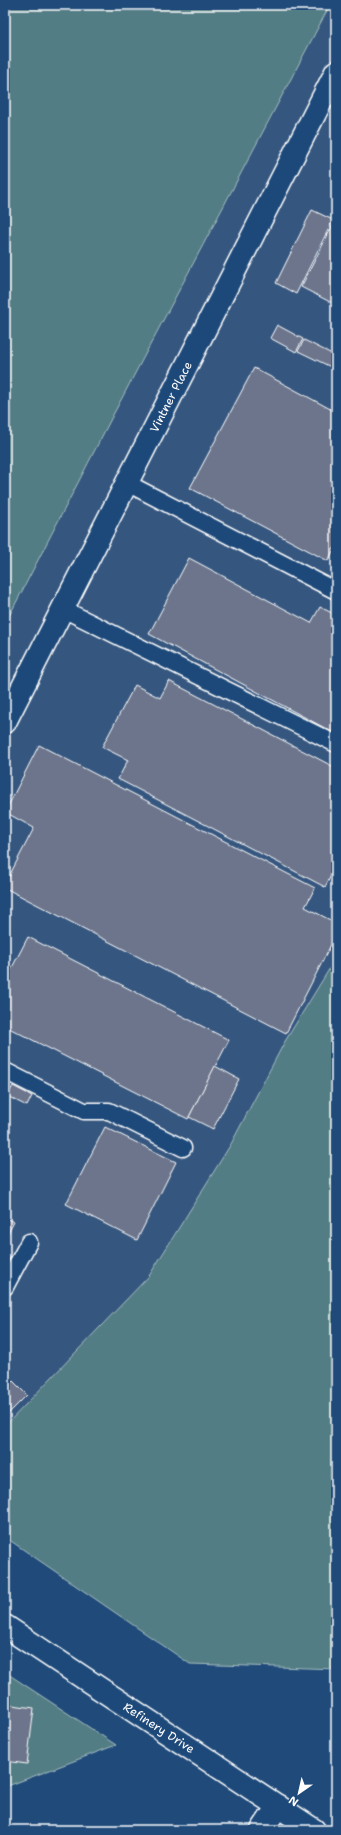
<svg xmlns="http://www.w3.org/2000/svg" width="341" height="1835" font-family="'Shantell Sans',sans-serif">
<rect width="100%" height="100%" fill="#1f4a7a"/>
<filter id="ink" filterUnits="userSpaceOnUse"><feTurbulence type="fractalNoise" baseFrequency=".025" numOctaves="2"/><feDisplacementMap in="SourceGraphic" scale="8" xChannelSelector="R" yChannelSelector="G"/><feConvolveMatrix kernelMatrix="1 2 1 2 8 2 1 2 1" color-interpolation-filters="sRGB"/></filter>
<g filter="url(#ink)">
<polygon fill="#36577f" points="330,5 336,5 336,958 284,1043 231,1144 149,1276 5,1426 5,624 113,415"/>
<g fill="#527d84" stroke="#a8bec2">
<polygon points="5,5 330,5 113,415 5,624"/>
<polygon points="336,958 336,1669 190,1664 5,1537 5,1426 149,1276 231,1144 284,1043"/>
<polygon points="5,1672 116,1745 5,1787"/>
</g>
<g fill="#6c758c" stroke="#fff">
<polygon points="312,210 333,220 296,294 276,283"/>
<polygon points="336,219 336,305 301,287"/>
<polygon points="277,325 303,339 296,352 270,338"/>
<polygon points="304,340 336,356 331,367 298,351"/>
<polygon points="254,368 336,412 336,545 328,561 190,488"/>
<polygon points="189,558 311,623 320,607 336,615 336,734 149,634"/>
<polygon points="169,681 336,768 336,866 325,887 118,779 128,760 102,747 135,685 160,698"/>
<polygon points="39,745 315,888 305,907 336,923 336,935 286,1033 5,888 5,884 34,828 5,812"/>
<polygon points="28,937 229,1040 188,1119 5,1026 5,981"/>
<polygon points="215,1066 239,1079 213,1129 189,1117"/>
<polygon points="13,1086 32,1096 27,1106 7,1096"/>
<polygon points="105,1127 176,1162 137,1240 66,1204"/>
<polygon points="5,1218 14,1222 5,1239"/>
<polygon points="12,1380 27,1395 5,1417 5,1387"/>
<polygon points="5,1704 34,1708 27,1764 5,1761"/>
</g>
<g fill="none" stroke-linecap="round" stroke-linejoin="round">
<g stroke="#fff" stroke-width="19">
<g id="service">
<polyline points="127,483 336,591"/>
<polyline points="63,609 336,744"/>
<polyline points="5,1071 84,1111 109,1111 183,1148"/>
<polyline points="5,1287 29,1242"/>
</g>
</g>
<g stroke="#fff" stroke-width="25">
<g id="minor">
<polyline points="5,722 336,72"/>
<polyline points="5,1626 314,1830"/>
<polyline points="262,1830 278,1806"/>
</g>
</g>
<use href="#service" stroke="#1f4a7a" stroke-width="16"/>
<use href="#minor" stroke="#1f4a7a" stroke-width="22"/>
</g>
</g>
<g text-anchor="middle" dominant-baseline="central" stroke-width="3" stroke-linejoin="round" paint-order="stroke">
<g font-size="12" fill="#fff" stroke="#1f4a7a">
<text transform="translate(171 397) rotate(-63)">Vintner Place</text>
<text transform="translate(159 1728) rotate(33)">Refinery Drive</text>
</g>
</g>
<rect width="341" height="1835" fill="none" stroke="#1f4a7a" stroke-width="20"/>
<rect x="10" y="10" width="321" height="1815" fill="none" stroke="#fff" stroke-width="1.5" filter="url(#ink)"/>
<g transform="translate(299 1793) rotate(214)" stroke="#1f4a7a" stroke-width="3" paint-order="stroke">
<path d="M0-3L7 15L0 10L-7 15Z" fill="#ffffff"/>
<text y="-6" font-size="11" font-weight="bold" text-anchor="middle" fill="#ffffff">N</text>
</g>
</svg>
